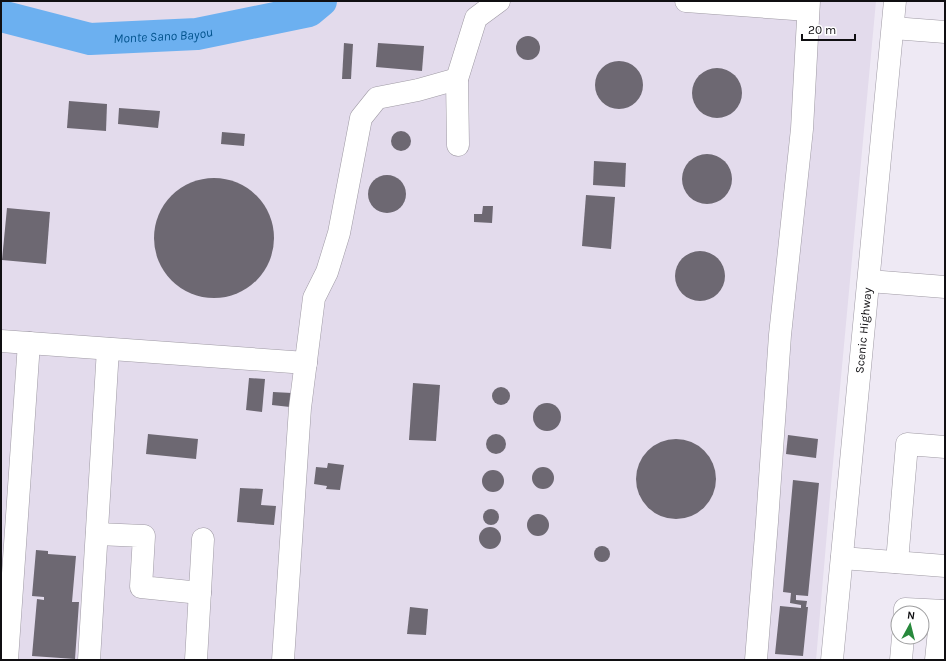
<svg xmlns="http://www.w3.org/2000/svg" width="946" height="661" font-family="Karla,sans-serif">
<rect width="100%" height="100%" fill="#eee9f4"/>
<polygon fill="#e3dbec" points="1,1 876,1 832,474 816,660 1,660"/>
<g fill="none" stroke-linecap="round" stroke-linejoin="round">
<path stroke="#6cb0f0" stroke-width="32" id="s1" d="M1,16L90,39L197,34L309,11L321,1"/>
</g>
<g fill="#6d6872">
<circle cx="528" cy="48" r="12"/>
<polygon points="344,43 353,44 351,79 342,79"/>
<polygon points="378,43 424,46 422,71 376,67"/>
<circle cx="619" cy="85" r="24"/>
<circle cx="717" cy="93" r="25"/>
<polygon points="69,101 107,104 106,131 67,128"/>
<polygon points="119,108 160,111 158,128 118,124"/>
<circle cx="401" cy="141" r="10"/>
<polygon points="222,132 245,134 244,146 221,144"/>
<circle cx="707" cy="179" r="25"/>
<polygon points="594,161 626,163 625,187 593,185"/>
<circle cx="387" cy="194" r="19"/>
<circle cx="214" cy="238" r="60"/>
<polygon points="586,195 615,197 611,249 582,246"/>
<polygon points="483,206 493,206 492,223 474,222 474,214 482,214"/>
<polygon points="7,208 50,212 46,264 2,260"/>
<circle cx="700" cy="276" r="25"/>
<polygon points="249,378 265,379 262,412 246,410"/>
<polygon points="413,383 440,385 436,441 409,440"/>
<circle cx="501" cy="396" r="9"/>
<polygon points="273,392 292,393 290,407 272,405"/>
<circle cx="547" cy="417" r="14"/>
<circle cx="496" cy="444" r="10"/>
<polygon points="148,434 198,439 196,459 146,454"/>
<polygon points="788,435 818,439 816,458 786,454"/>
<circle cx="676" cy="479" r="40"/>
<polygon points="328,463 344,465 340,490 326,489 327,486 314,484 316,467 327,468"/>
<circle cx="543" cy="478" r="11"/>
<circle cx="493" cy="481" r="11"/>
<polygon points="793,480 819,483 808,596 796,595 796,600 807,601 806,607 808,607 803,656 775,654 780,606 801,608 801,605 790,603 791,593 783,592"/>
<polygon points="240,488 263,489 261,505 276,506 274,525 237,522"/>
<circle cx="491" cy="517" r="8"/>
<circle cx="538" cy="525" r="11"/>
<circle cx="490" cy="538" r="11"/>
<circle cx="602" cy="554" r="8"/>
<polygon points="36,550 48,551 48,554 76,556 72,602 79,602 75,659 32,656 37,599 44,600 44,597 32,596"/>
<polygon points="410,607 428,609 426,635 407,634"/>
</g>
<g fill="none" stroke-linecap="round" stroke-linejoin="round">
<g stroke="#9f9aa4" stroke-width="23">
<g id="minor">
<polyline points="686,1 808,10"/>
<polyline points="893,28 945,32"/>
<polyline points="458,145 457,79 476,18 499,1"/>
<polyline points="869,281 945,287"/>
<polyline points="1,341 306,363"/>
<polyline points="97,534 144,536 141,587 200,593"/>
<polyline points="842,558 945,566"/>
<polyline points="897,562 907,444 945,447"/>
<polyline points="905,613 905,609 945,611"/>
<polyline points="7,660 29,343"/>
<polyline points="89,660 108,349"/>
<polyline points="196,660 203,539"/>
<polyline points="283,660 300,408 314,298 327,272 339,233 361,118 377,98 418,90 457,79"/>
<polyline points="756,660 767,522 780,335 802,129 809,1"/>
<polyline points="901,660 903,637"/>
<polyline points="936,660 941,611"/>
</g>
</g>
<g stroke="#9f9aa4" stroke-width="23">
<g id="major">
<path id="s2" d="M832,660L895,1"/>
</g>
</g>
<use href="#minor" stroke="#fff" stroke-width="22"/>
<use href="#major" stroke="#fff" stroke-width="22"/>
</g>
<g text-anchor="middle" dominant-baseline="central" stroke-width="3" stroke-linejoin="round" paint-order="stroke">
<g font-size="12" fill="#100f12" stroke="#fff">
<text stroke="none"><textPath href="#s2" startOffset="331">Scenic Highway</textPath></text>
</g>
<g font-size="13" font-style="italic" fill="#00528c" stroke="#fff">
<text stroke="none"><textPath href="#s1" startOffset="165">Monte Sano Bayou</textPath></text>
</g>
</g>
<rect width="946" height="661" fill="none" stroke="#100f12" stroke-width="4"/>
<g transform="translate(910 625) rotate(7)"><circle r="19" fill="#ffffff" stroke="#9f9fa0"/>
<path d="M0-3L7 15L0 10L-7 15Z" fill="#28893c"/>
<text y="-6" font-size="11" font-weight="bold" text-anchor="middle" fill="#100f12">N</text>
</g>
<path d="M802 34v6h53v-6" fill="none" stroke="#100f12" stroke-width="2"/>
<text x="808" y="34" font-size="12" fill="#100f12" stroke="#ffffff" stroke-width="3" paint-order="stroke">20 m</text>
</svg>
